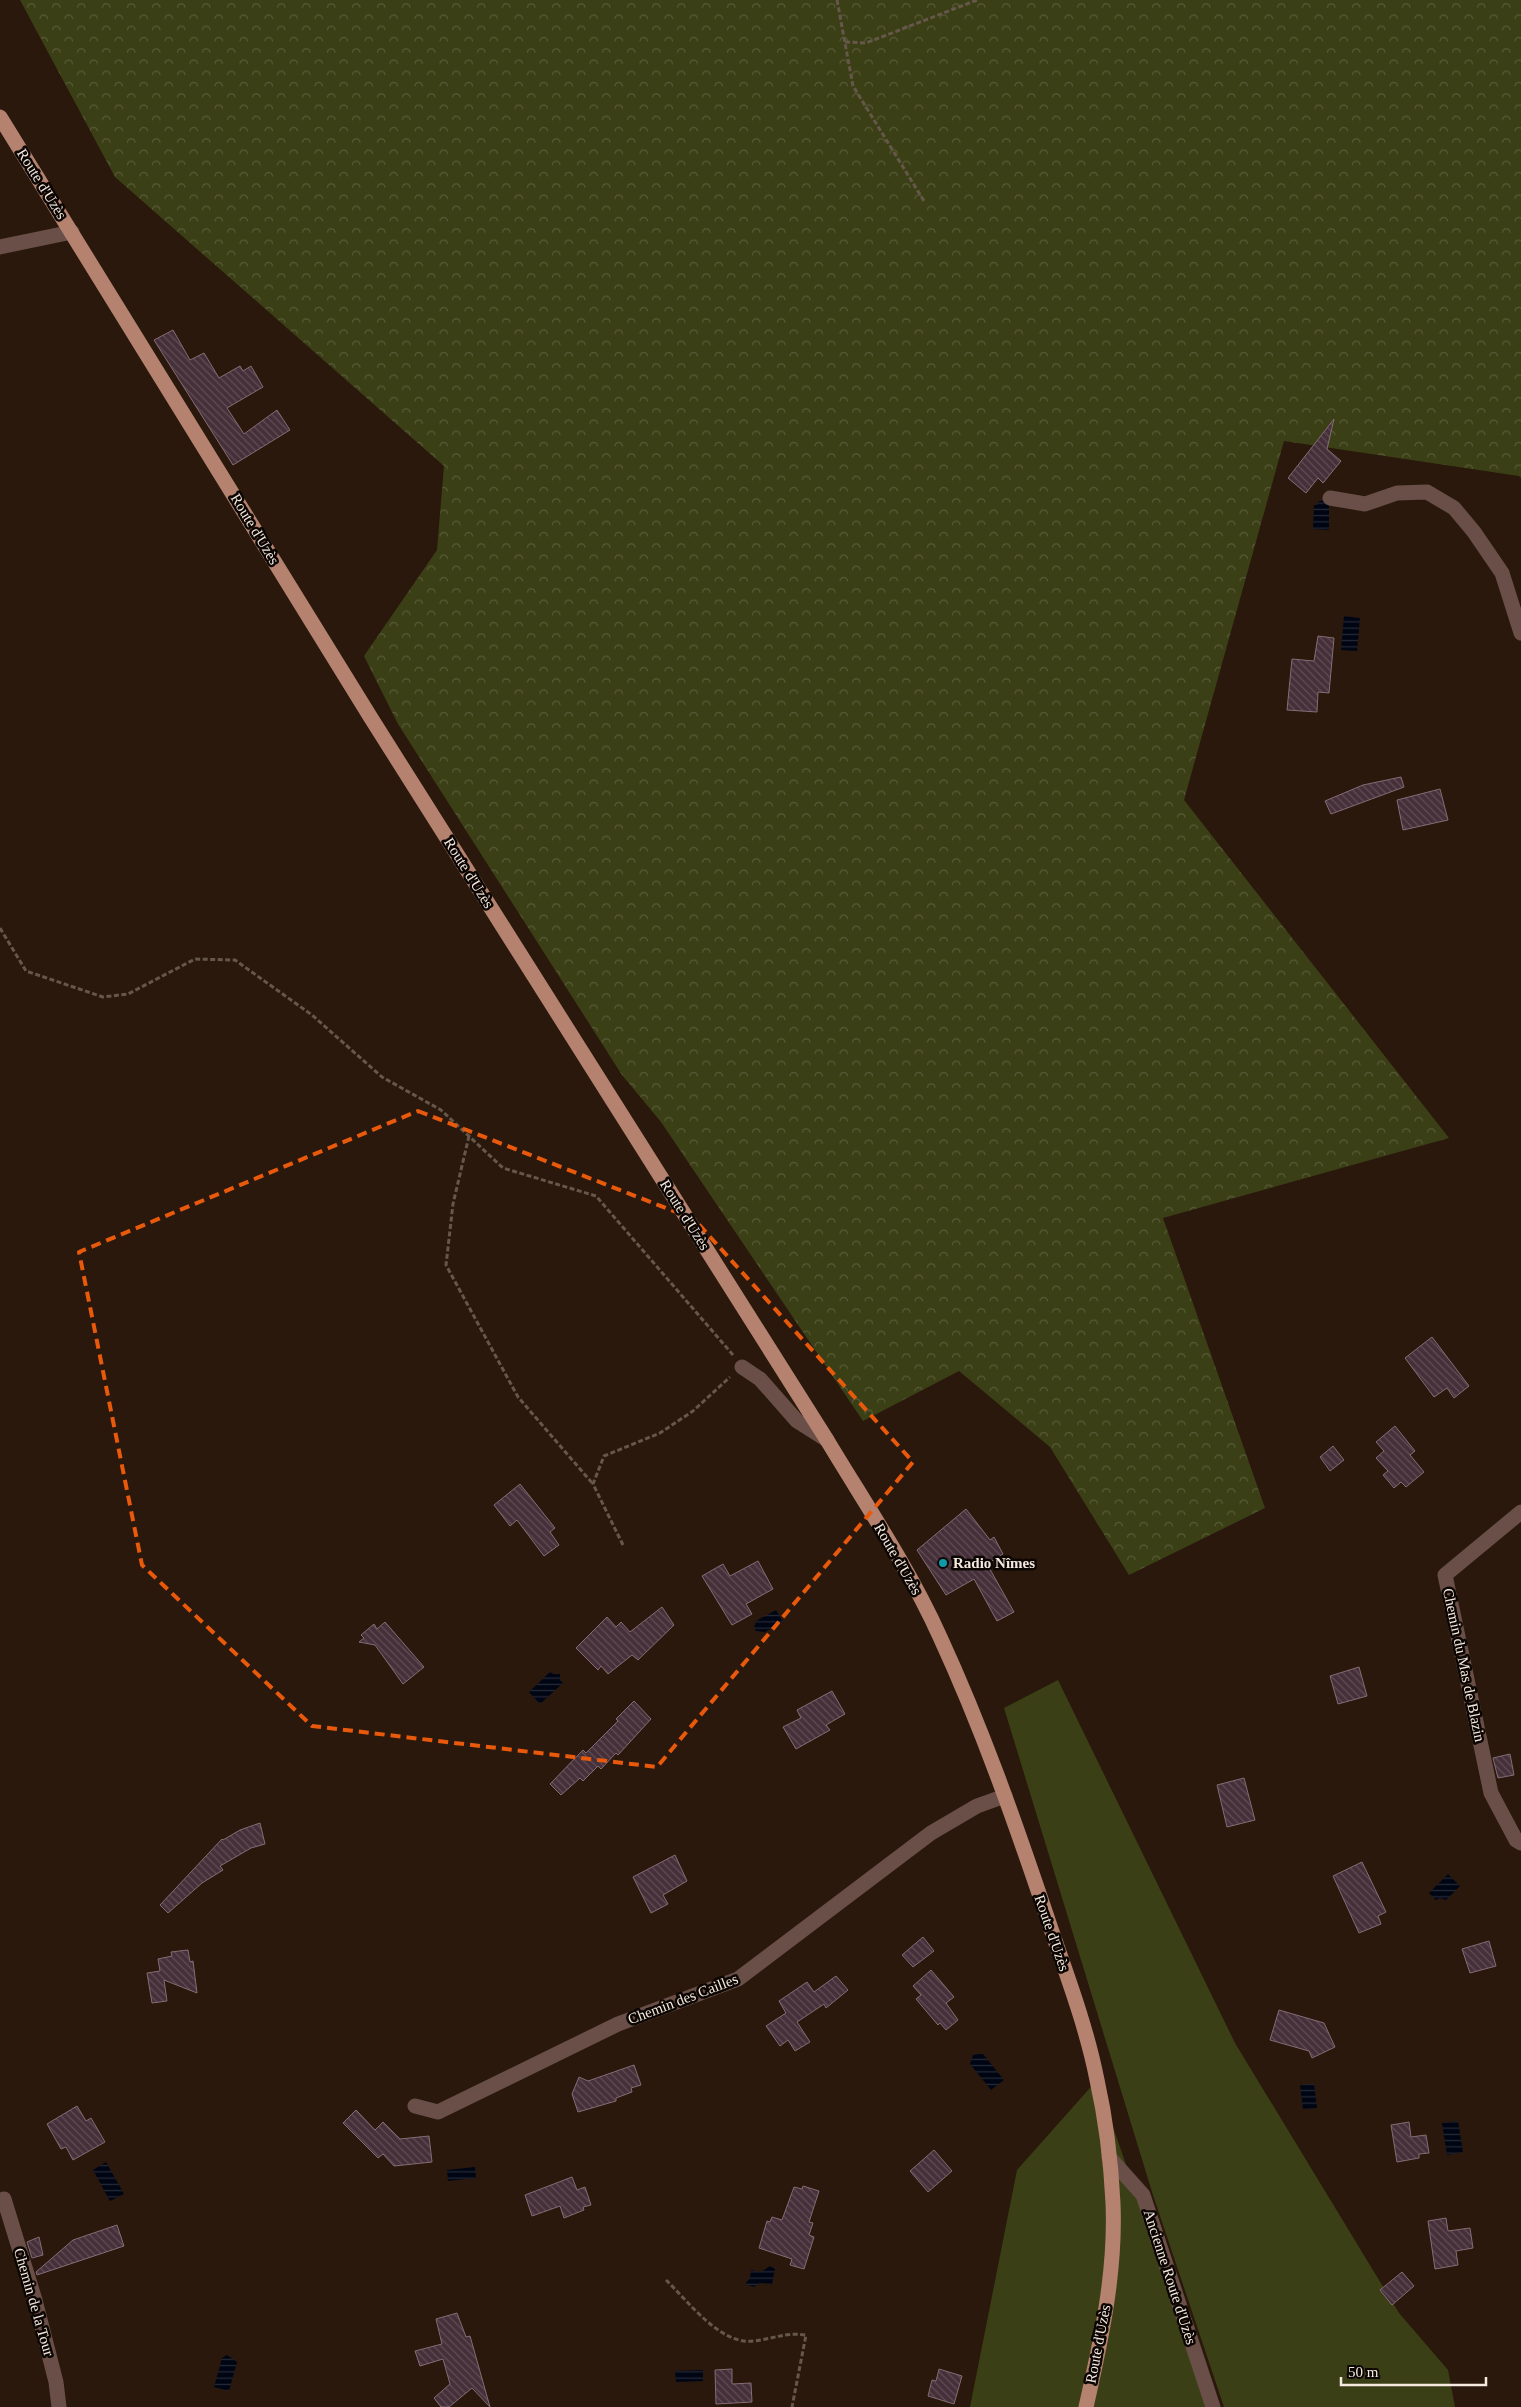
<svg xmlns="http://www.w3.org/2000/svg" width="1521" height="2407" font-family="'Times New Roman',serif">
<defs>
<pattern id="forest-crowns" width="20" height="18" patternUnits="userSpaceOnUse" patternTransform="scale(1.25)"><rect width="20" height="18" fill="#3b3f16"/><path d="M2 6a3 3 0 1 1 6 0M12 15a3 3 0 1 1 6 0" fill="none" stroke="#585b38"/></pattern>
<pattern id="water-rules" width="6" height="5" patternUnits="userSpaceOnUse" patternTransform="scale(1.25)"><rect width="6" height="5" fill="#000514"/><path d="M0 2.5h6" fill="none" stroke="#262936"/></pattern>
<pattern id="building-back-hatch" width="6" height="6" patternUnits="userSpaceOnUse" patternTransform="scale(1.25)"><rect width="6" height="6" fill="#452f39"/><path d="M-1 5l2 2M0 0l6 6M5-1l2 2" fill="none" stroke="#604d55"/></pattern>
</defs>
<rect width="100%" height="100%" fill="#29180b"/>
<g fill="#3b3f16">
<polygon points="1058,1680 1235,2043 1399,2313 1448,2370 1455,2407 1224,2407 1152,2192 1004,1708"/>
<polygon points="1097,2080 1209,2407 970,2407 1017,2170"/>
</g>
<polygon fill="url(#forest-crowns)" points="20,0 1521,0 1521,478 1519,476 1284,441 1184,800 1449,1138 1163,1218 1265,1508 1129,1575 1050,1447 959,1371 863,1421 661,1122 622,1075 398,724 364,656 437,550 444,466 115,177"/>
<g fill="url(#water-rules)">
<polygon points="1319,501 1324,501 1326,505 1329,505 1329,530 1313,529 1314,505 1317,505"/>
<polygon points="1344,616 1360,618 1357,651 1341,650"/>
<polygon points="776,1610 783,1622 765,1632 756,1631 754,1628 756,1621"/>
<polygon points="551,1671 553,1674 560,1674 560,1680 563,1683 540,1704 529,1692"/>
<polygon points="1448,1874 1460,1886 1446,1900 1440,1898 1436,1900 1429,1893"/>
<polygon points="978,2054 983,2054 1004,2080 991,2090 970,2064 973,2055"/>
<polygon points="1314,2084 1317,2108 1303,2109 1300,2085"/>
<polygon points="1458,2121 1463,2152 1447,2155 1442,2123"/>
<polygon points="106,2162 124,2194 110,2201 93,2170"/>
<polygon points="475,2167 476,2178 448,2181 447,2170"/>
<polygon points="770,2266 775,2269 772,2284 759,2283 754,2287 747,2285 746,2283 750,2278 751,2270 761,2272"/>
<polygon points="227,2355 237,2362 229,2391 214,2387 222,2358"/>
<polygon points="703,2370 703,2381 676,2382 675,2371"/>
</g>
<g fill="url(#building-back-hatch)" stroke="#856c76">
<polygon points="173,330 190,360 204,353 219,378 240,366 243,371 251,366 263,387 227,408 244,434 277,410 290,430 233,465 154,340"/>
<polygon points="1334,419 1327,449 1341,461 1323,483 1318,478 1306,493 1288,478"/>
<polygon points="1318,636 1334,638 1329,693 1318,692 1317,712 1287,710 1292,659 1314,661"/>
<polygon points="1401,777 1404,787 1331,814 1325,801 1363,785"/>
<polygon points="1440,789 1448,820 1403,830 1397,800"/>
<polygon points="1432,1337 1469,1386 1454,1398 1447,1388 1434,1397 1405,1358"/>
<polygon points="1395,1426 1415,1451 1410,1455 1424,1472 1406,1487 1401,1482 1394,1488 1383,1475 1388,1471 1376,1458 1384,1451 1376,1442"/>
<polygon points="1333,1446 1344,1460 1330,1471 1320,1457"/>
<polygon points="520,1484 555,1528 550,1532 559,1545 544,1556 517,1520 510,1526 494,1505"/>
<polygon points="966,1509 990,1540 994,1537 1003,1554 987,1564 1014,1612 997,1621 974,1579 946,1595 917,1550"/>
<polygon points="758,1561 773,1589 746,1604 752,1614 732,1625 702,1576 723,1564 730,1576"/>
<polygon points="662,1607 674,1625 638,1660 632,1655 608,1674 601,1666 598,1670 576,1648 607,1617 616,1627 621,1622 630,1632"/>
<polygon points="385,1622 424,1667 403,1684 375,1645 359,1642 364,1638 361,1635 374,1624 377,1629"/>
<polygon points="1359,1667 1367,1696 1338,1704 1330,1676"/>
<polygon points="832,1691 845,1714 826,1725 830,1730 796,1749 783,1727 801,1718 797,1710"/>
<polygon points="634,1701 651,1719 618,1755 616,1753 601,1769 598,1766 583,1781 580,1778 561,1795 550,1784 583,1750 586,1753 618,1721 616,1719"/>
<polygon points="1510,1754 1514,1775 1498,1778 1493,1758"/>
<polygon points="1244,1778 1255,1820 1227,1827 1217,1785"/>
<polygon points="260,1823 265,1844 251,1848 220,1866 223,1870 202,1883 168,1913 160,1905 222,1839 223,1840 240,1830"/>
<polygon points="675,1855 687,1881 663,1895 668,1904 651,1913 633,1877"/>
<polygon points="1362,1862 1386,1912 1378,1916 1381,1924 1359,1933 1333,1876"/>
<polygon points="923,1937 934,1951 913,1967 902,1955"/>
<polygon points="1489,1941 1496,1966 1470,1973 1462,1949"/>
<polygon points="188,1950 190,1962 193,1961 197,1993 164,1980 167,2001 152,2003 147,1973 160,1971 158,1959 172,1956 171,1952"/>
<polygon points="931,1970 954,1997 946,2003 958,2020 946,2030 940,2023 938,2025 916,1999 921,1995 913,1986"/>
<polygon points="836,1976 848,1990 826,2008 824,2004 797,2022 810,2042 795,2051 788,2040 780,2046 766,2026 786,2013 779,2001 807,1982 814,1992"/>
<polygon points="1279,2010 1324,2023 1335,2047 1312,2058 1309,2051 1270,2040"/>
<polygon points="634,2065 641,2085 631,2088 632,2092 616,2098 616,2101 578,2112 572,2094 579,2077 588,2081"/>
<polygon points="77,2106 86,2121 91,2118 105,2142 73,2160 66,2147 61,2149 47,2124"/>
<polygon points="356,2110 375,2130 383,2122 400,2139 429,2136 432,2162 394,2166 383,2154 378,2158 343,2123"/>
<polygon points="1409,2122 1411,2137 1426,2135 1429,2153 1419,2154 1419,2158 1397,2162 1391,2125"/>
<polygon points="934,2150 952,2171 928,2192 910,2171"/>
<polygon points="572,2177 577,2190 585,2187 591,2205 583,2207 584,2210 564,2218 560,2206 532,2216 525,2195"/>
<polygon points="803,2186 819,2191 809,2222 813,2223 809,2235 814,2237 804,2269 790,2265 792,2259 759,2248 767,2221 770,2222 772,2217 782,2220 794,2187 802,2189"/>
<polygon points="1446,2218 1448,2231 1470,2228 1473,2248 1456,2251 1458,2265 1435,2269 1428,2221"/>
<polygon points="117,2225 124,2246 37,2275 36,2272 73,2240"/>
<polygon points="39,2237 43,2255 32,2258 27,2242"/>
<polygon points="1402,2272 1414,2286 1392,2305 1380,2290"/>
<polygon points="457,2313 466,2337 470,2336 490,2407 472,2388 449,2407 441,2407 434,2398 450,2384 443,2359 420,2366 415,2351 442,2344 436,2319"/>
<polygon points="732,2369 732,2384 751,2383 752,2402 716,2404 715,2370"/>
<polygon points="939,2369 962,2376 954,2404 928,2396 932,2380 936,2381"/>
</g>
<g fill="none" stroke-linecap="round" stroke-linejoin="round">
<g stroke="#66574b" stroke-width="3" stroke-dasharray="5 2.5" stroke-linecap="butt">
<polyline points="837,0 853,86 924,201"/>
<polyline points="845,42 866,43 977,0"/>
<polyline points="0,928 26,971 103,997 128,994 195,959 235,960 312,1015 382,1077 441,1110 503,1168 596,1196 733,1355"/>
<polyline points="469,1136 453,1204 446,1265 518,1397 593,1484"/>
<polyline points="623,1545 593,1484 604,1456 660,1433 693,1411 730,1377"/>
<path d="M666,2280C688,2301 720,2345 753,2341C774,2339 784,2332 806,2335L792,2407"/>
</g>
<g stroke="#694f47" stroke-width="15">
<polyline points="0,247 72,232"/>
<polyline points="1330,498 1365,504 1397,493 1427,492 1454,508 1474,532 1502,573 1521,633"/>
<polyline points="742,1367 760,1379 797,1421 827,1440"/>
<polyline points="1521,1512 1445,1575 1491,1793 1516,1840 1521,1843"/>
<polyline points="415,2106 438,2112 618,2024 738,1979 931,1833 977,1806 1005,1796"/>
<polyline points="1109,2157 1143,2195 1213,2407"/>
<polyline points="4,2199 35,2300 56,2382 59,2407"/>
</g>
<path stroke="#b58270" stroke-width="15" d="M0,117L371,718L827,1440C866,1505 909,1568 940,1637C982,1728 1015,1822 1047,1917C1065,1971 1086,2024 1097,2080C1106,2120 1111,2162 1113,2203C1116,2272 1101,2341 1086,2407"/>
</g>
<path fill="none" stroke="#e8590c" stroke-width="4" stroke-dasharray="10 6" stroke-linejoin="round" d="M418,1111L694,1219L913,1462L657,1767L312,1726L142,1565L79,1252Z"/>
<circle fill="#0f9aa8" stroke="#0c0603" stroke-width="2" cx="943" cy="1563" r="5"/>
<g text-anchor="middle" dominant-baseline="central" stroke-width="5" stroke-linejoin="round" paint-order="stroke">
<g font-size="15" fill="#f5e9e0" stroke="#0c0603">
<text transform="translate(42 184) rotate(58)">Route d'Uzès</text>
<text transform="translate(255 529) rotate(59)">Route d'Uzès</text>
<text transform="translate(469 873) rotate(58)">Route d'Uzès</text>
<text transform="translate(685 1215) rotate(58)">Route d'Uzès</text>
<text transform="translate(898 1559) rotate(60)">Route d'Uzès</text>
<text transform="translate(1464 1665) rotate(78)">Chemin du Mas de Blazin</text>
<text transform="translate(1052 1933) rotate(71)">Route d'Uzès</text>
<text transform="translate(683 1999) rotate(-21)">Chemin des Cailles</text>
<text transform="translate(1170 2277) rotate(72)">Ancienne Route d'Uzès</text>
<text transform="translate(34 2302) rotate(74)">Chemin de la Tour</text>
<text transform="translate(1098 2344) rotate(-79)">Route d'Uzès</text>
</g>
<g font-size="15" font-weight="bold" fill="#f5e9e0" stroke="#0c0603" text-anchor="start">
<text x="953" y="1563">Radio Nîmes</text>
</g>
</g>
<path d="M1341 2377v8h145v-8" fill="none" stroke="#f5e9e0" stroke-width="2.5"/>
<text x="1348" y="2377" font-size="15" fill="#f5e9e0" stroke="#0c0603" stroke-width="4" paint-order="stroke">50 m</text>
</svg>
